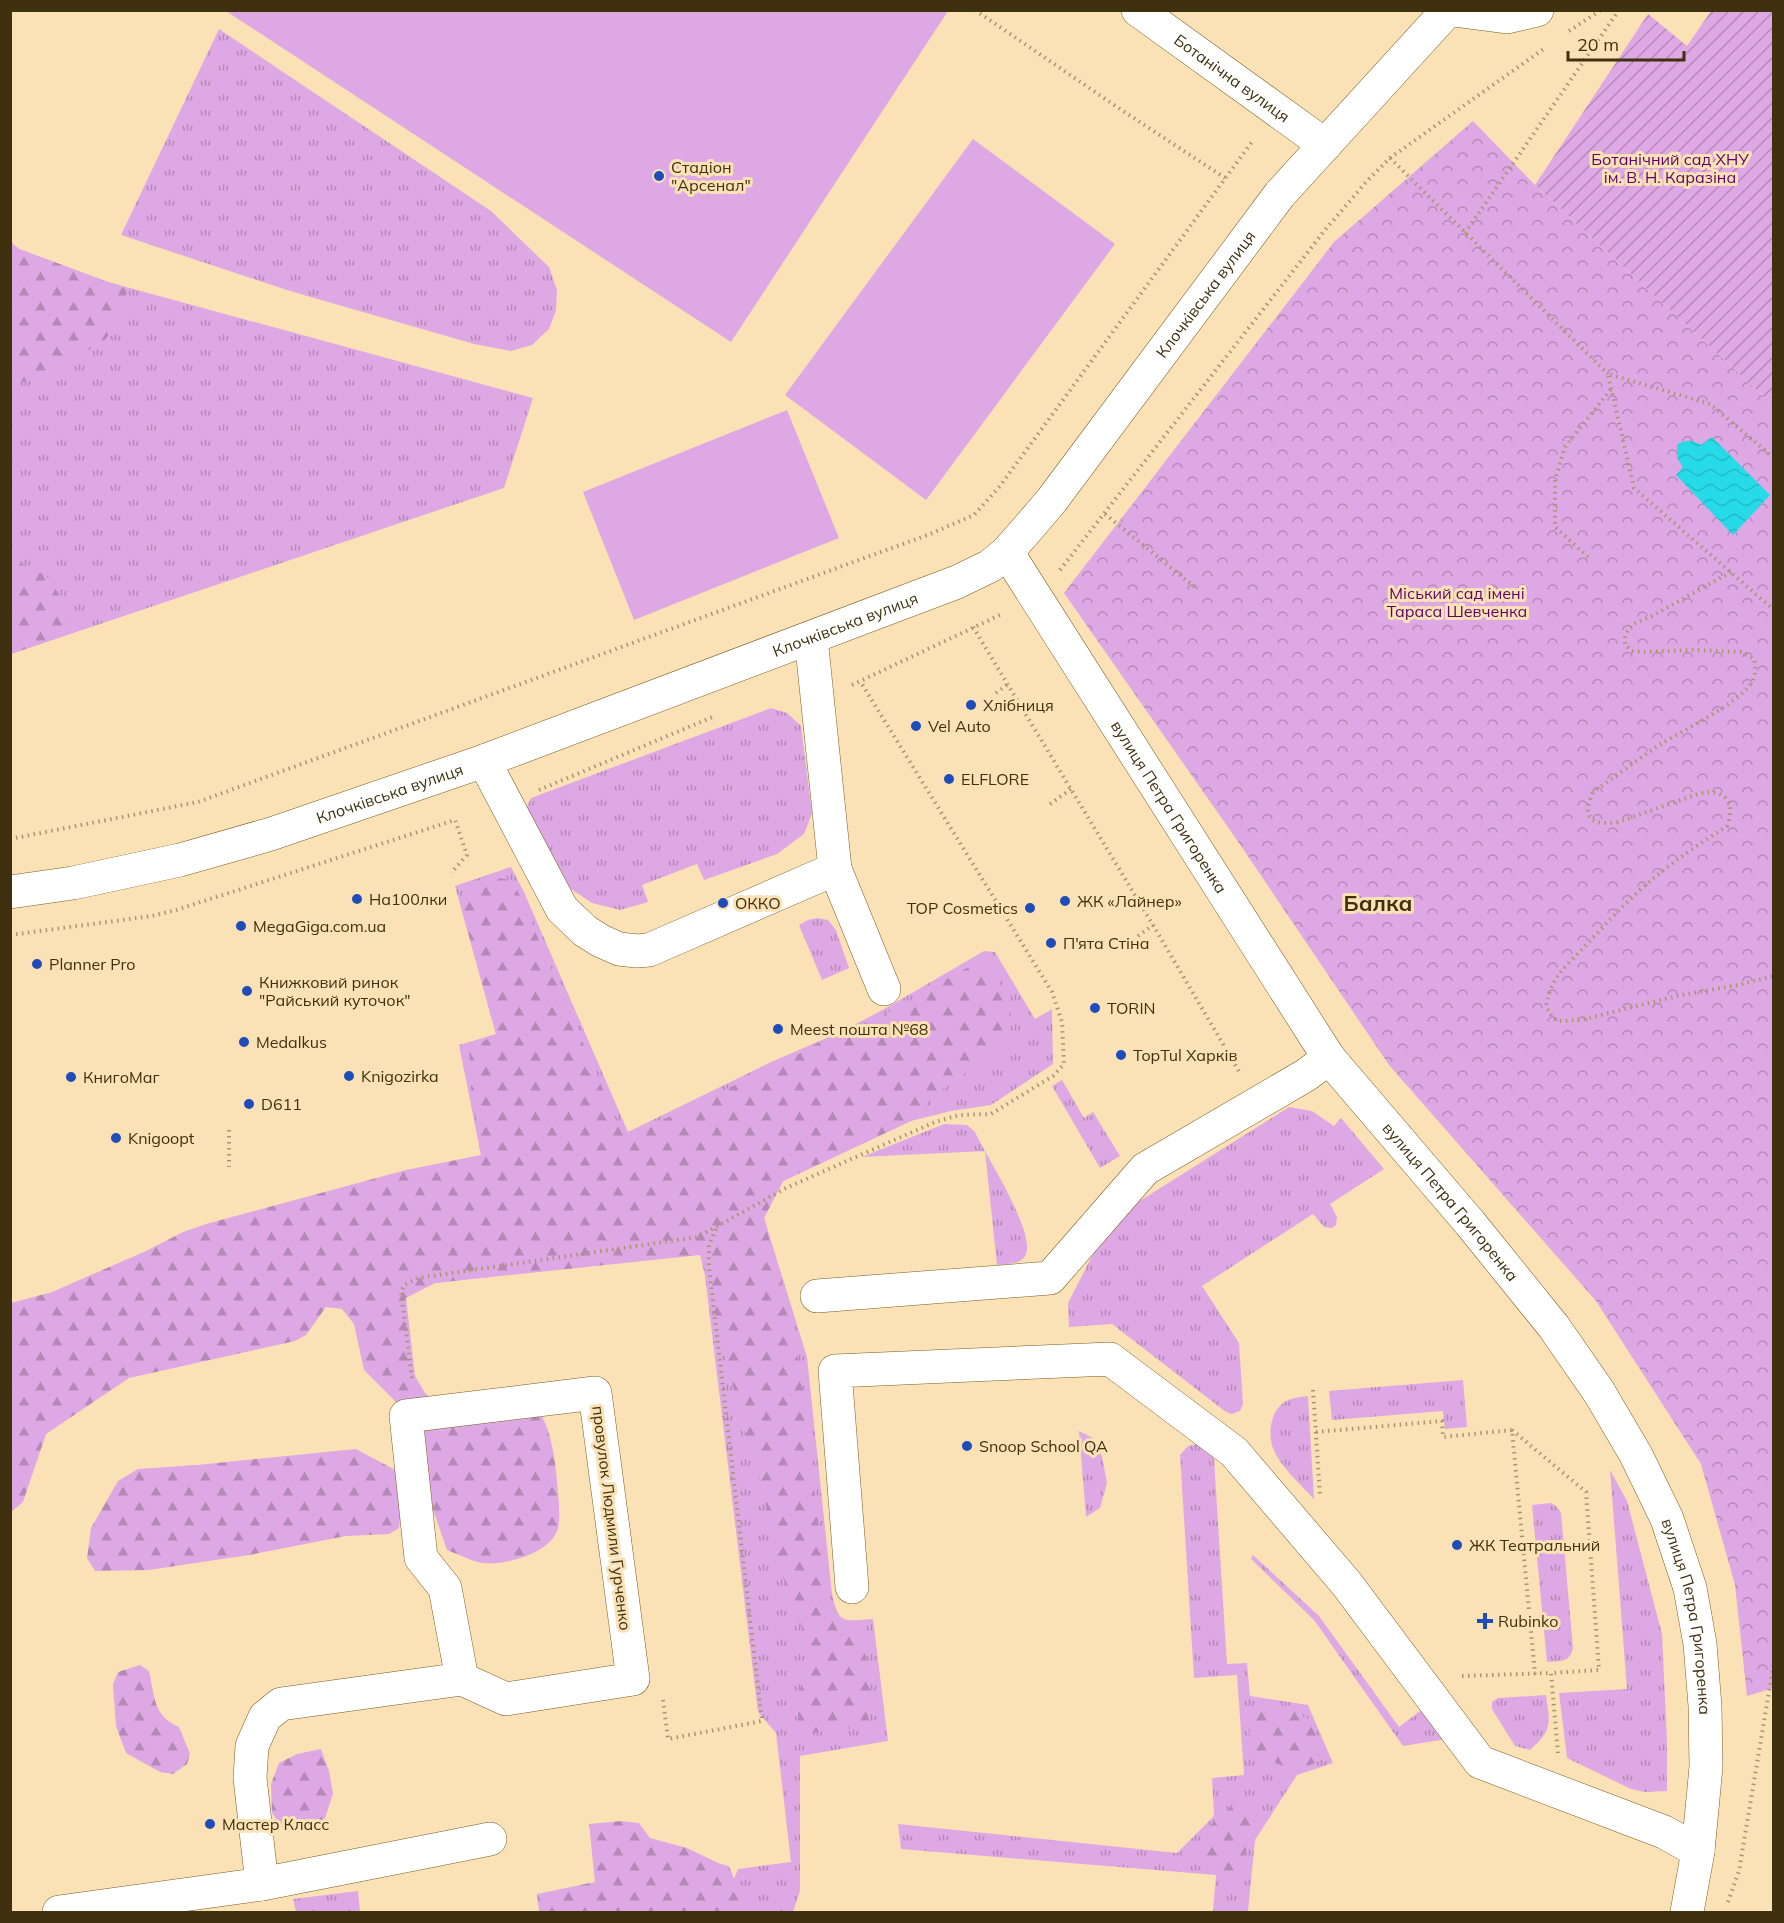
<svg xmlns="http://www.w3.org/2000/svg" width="1784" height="1923" font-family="Mulish,sans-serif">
<defs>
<pattern id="grass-tufts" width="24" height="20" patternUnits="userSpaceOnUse" patternTransform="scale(1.5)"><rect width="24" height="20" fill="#dea8e4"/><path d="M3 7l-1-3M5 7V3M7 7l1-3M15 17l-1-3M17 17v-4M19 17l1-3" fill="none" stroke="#b589b7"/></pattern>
<pattern id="forest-firs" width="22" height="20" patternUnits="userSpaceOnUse" patternTransform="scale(1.5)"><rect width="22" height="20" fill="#dea8e4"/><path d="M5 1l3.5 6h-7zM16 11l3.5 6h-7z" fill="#b589b7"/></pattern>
<pattern id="park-crowns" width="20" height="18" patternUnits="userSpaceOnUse" patternTransform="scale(1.5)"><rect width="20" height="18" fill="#dea8e4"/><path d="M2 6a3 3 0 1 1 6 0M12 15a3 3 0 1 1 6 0" fill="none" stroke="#b589b7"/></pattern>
<pattern id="garden-furrows" width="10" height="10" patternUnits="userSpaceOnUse" patternTransform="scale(1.5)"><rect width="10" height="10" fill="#dea8e4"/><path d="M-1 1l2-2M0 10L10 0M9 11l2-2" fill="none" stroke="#b589b7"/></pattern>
<pattern id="water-waves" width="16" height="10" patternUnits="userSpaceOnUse" patternTransform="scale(1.5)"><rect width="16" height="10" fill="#26dae8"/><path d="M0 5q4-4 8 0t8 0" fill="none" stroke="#23bbc6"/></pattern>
</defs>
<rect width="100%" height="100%" fill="#fae2b6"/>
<g fill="url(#grass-tufts)">
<polygon points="219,29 491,211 549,267 557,290 556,310 549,329 532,345 511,351 474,344 290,291 121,235"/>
<polygon points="10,242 19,249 108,282 533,398 504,488 11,654"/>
<polygon points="771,708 787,713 801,726 812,813 804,834 777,854 704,880 697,864 642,885 648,902 620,910 592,903 565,885 526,809 531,798"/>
<path d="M511,867L524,892L628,1132L771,1062L843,1031L886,1008L984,951L995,952L1035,1019L1052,1009L1053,1064L991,1105L951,1111L911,1121L783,1181L764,1218L807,1357L832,1594C839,1625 843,1621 873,1619L888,1741L800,1756V1891L793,1912H721L738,1869L791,1862L776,1733L758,1712L702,1251L411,1286L424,1168L481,1155L459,1045L496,1034L455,886Z"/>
<polygon points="817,918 828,920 836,930 849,968 822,980 799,925 808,920"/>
<polygon points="1062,1080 1084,1118 1093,1112 1120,1156 1100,1168 1052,1086"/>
<polygon points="1289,1107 1312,1111 1334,1126 1341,1118 1384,1169 1330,1204 1337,1217 1336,1225 1332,1228 1324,1227 1313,1214 1202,1286 1239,1343 1243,1404 1240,1411 1232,1414 1226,1412 1112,1324 1069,1327 1068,1303 1111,1219"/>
<path d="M944,1124L967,1125L975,1132C986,1156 1035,1231 1026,1254C1022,1265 1006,1264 997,1265L985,1151L862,1157Z"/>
<polygon points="1463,1380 1467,1427 1445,1429 1443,1411 1332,1420 1329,1391"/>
<path d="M1308,1396L1314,1499C1303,1487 1278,1464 1273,1448C1268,1435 1270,1414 1282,1404C1289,1398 1299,1397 1308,1396Z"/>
<polygon points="1079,1431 1093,1438 1102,1456 1107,1483 1100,1508 1086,1517"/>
<polygon points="1201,1443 1210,1449 1214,1459 1227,1664 1247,1663 1250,1696 1308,1705 1333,1763 1297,1775 1255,1840 1248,1911 1213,1912 1216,1875 901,1849 898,1824 1177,1853 1214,1816 1212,1778 1244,1775 1237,1675 1194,1678 1180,1455 1188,1446"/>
<polygon points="1610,1470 1627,1501 1662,1634 1667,1741 1667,1791 1645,1792 1631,1789 1567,1758 1559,1693 1627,1689"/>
<path d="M1551,1503L1557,1507L1561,1513L1573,1648C1570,1663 1559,1661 1547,1662L1532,1505Z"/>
<polygon points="1253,1555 1319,1616 1399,1727 1424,1708 1447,1739 1403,1746 1314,1620 1251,1559"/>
<path d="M1546,1695C1550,1724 1553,1729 1530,1750L1515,1746L1492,1709V1702L1498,1698Z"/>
<polygon points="358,1891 360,1912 296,1912 293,1899"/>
</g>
<g fill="url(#forest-firs)">
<polygon points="11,242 19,249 108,282 128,288 121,314 106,339 70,362 11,387"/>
<polygon points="10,560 33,568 52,580 66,615 66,635 11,654"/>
<path d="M497,878L512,880L520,896L622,1134L652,1125L795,1056L849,1027L875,1020L965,969L980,964L991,968L999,981L1011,1012L1008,1030L1004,1043L988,1059L949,1084L932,1098L911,1121L783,1181L764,1218L799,1363L829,1614L857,1629L868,1664L872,1697L867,1723L852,1728L811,1733L798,1722V1697L806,1670L808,1645L777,1561L763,1491L741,1418L700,1255L435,1283L406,1298L415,1376L425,1393L447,1411L541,1414C552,1435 555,1458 557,1482C558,1494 561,1516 558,1528C552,1553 505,1566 482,1563C471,1561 458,1554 447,1550L430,1501L403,1409L364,1370L354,1324L342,1309L326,1307L306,1335L295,1341L129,1378L46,1434L23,1502L11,1512V1303L52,1292L146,1251L183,1232L206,1224L406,1170L481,1155L472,1089L469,1050L496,1034L461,907L466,886Z"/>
<polygon points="356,1449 401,1473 402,1502 399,1528 389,1534 346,1536 249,1555 149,1570 95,1571 87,1558 91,1528 118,1481 138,1469 197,1465"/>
<path d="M140,1665L149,1671C155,1697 153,1716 179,1727L190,1754L187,1764L173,1774L160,1772L126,1753L116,1726L113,1684L118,1672Z"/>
<path d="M1263,1707H1289L1297,1714L1307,1718L1315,1729L1319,1740L1320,1753L1318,1761C1302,1771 1284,1769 1269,1759C1264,1757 1257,1754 1253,1749C1243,1736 1254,1717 1263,1707Z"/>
<polygon points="321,1749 329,1771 333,1794 325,1818 317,1825 299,1831 286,1832 272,1813 271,1784 279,1763 297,1754"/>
<polygon points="1236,1805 1245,1807 1253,1814 1256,1832 1245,1852 1242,1867 1235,1874 1224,1872 1190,1851 1208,1828 1231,1806"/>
<polygon points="621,1821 639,1823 650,1838 687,1848 718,1863 729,1866 747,1912 539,1912 537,1894 595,1882 589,1824"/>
</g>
<polygon fill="url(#park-crowns)" points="1473,121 1535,185 1773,405 1773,1688 1747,1696 1735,1585 1701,1464 1596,1301 1389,1065 1239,843 1064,593 1334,242"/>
<polygon fill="url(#garden-furrows)" points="1711,11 1773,11 1773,405 1535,185 1648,14 1687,46"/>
<g fill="#dea8e4">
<polygon points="226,11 948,11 731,342"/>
<polygon points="973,139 1115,244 926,500 785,395"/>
<polygon points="787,410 839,538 634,620 583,492"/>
</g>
<path fill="url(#water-waves)" d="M1712,437L1770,495L1733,535L1676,475L1683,467L1677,458V445C1686,439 1692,440 1701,445Z"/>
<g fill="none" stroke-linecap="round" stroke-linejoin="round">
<g stroke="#795d22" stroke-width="34">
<g id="minor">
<path id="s1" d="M1138,10L1325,145"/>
<polyline points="1453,10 1507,17 1537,10"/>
<path id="s2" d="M1007,552L1329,1058L1470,1223L1554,1327L1599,1392L1636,1455L1667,1519L1690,1588L1700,1644L1705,1706L1706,1767L1698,1851L1687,1912"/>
<polyline points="484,761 562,909 585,931 601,941 619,949 637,951 649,950 835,869 811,638"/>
<polyline points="835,869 884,989"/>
<polyline points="817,1296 1050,1278 1145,1169 1306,1075 1329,1058"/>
<polyline points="852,1587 835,1371 1110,1359 1234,1452 1346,1583 1480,1762 1664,1832 1698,1851"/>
<polyline points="262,1884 490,1839"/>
<polyline points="59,1912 262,1884 250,1778 252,1746 265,1717 281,1704 462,1679 506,1699 633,1679 595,1393 406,1416 421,1558 445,1588 462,1679"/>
</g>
</g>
<g stroke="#795d22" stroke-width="34">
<g id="major">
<path id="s3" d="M10,892L73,883L180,860L271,834L484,761L957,582L990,566L1007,552L1029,527L1052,500L1280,194L1448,10"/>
</g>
</g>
<g stroke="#a9956e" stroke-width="4" stroke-dasharray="1.5 4.5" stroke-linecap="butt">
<polyline points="975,10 1120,109 1225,178"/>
<polyline points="1569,31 1601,10"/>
<polyline points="1390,158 1608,374"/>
<polyline points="1465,233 1619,10"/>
<polyline points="1774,458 1710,404 1608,374 1634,488 1774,610"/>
<polyline points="1105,514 1196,588"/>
<polyline points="1588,557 1555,527 1555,480 1565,447 1611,389"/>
<polyline points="1060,570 1325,230 1367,181 1390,158 1545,48"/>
<path d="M1731,572L1652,616L1631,625L1625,636V645L1632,651L1642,652L1693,650L1741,652L1754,659C1756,667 1756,675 1752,682C1738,704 1685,729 1661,744C1638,759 1616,776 1593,792C1581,819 1592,826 1618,822L1701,793C1726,789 1736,803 1727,826C1709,838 1690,850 1673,863C1641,886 1615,914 1588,943C1568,965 1551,975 1546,1007L1553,1018L1559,1021L1581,1020L1677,996L1738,985L1774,976"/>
<polyline points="973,627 1153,925 1240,1073"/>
<polyline points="852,685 1002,614"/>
<polyline points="996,693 1008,684"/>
<polyline points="539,790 715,716"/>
<polyline points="1050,804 1071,789"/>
<polyline points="10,839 198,802 930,534 974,515 1000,486 1254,139"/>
<polyline points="10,935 152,916 176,910 455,820 467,855 451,873"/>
<polyline points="1138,936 1153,925"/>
<polyline points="229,1130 229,1167"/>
<polyline points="412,1378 401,1292 404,1285 418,1278 698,1237 786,1188 935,1122 959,1115 991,1114 1053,1076 1064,1064 1062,1022 1052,992 860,681"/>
<polyline points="1313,1390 1320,1495"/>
<polyline points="1512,1430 1586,1492 1599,1670 1551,1673"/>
<polyline points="1316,1432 1442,1421 1443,1437 1512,1430 1535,1674"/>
<polyline points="1462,1676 1551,1673 1558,1753"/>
<polyline points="663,1700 668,1739 762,1721 709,1268 709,1245 717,1227"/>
<polyline points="1728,1902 1739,1871 1774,1662"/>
</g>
<use href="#minor" stroke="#fff" stroke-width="33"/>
<use href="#major" stroke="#fff" stroke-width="33"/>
</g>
<g fill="#1e4dba" stroke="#fae2b6" stroke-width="2">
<circle cx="659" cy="176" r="6"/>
<circle cx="971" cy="705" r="6"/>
<circle cx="916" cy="726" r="6"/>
<circle cx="949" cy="779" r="6"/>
<circle cx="357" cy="899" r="6"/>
<circle cx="1065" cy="901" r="6"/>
<circle cx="723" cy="903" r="6"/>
<circle cx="1030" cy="908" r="6"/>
<circle cx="241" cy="926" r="6"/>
<circle cx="1051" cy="943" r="6"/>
<circle cx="37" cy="964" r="6"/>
<circle cx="247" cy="991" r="6"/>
<circle cx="1095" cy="1008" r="6"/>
<circle cx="778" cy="1029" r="6"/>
<circle cx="244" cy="1042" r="6"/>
<circle cx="1121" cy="1055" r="6"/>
<circle cx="349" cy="1076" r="6"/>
<circle cx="71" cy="1077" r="6"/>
<circle cx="249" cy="1104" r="6"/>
<circle cx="116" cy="1138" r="6"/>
<circle cx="967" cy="1446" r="6"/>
<circle cx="1457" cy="1545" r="6"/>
<path d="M1482 1612h6v6h6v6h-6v6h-6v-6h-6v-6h6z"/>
<circle cx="210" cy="1824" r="6"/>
</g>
<g text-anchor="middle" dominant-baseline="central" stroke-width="6" stroke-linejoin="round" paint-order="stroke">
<g font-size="16" fill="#3f300f" stroke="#fae2b6">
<text stroke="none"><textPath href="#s1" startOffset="116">Ботанічна вулиця</textPath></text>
<text stroke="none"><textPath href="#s3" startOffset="1383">Клочківська вулиця</textPath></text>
<text stroke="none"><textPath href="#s3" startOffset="879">Клочківська вулиця</textPath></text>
<text stroke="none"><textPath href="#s3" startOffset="393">Клочківська вулиця</textPath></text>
<text stroke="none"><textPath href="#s2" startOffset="302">вулиця Петра Григоренка</textPath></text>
<text stroke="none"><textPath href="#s2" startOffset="788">вулиця Петра Григоренка</textPath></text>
<text transform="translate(612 1518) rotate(83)">провулок Людмили Гурченко</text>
<text stroke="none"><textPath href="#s2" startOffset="1274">вулиця Петра Григоренка</textPath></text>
</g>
<g font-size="16" fill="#5e0068" stroke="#fae2b6">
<text x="1670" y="159">Ботанічний сад ХНУ<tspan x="1670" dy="18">ім. В. Н. Каразіна</tspan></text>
<text x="1457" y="593">Міський сад імені<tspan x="1457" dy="18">Тараса Шевченка</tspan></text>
</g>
<g font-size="16" fill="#3f300f" stroke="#fae2b6" text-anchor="start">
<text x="671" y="167">Стадіон<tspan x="671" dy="18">"Арсенал"</tspan></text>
<text x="983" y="705">Хлібниця</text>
<text x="928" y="726">Vel Auto</text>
<text x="961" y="779">ELFLORE</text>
<text x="369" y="899">На100лки</text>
<text x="1077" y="901">ЖК «Лайнер»</text>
<text x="735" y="903">ОККО</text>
<text x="1018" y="908" text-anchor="end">TOP Cosmetics</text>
<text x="253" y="926">MegaGiga.com.ua</text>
<text x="1063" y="943">П'ята Стіна</text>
<text x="49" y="964">Planner Pro</text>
<text x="259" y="982">Книжковий ринок<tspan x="259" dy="18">"Райський куточок"</tspan></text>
<text x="1107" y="1008">TORIN</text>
<text x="790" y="1029">Meest пошта №68</text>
<text x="256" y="1042">Medalkus</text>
<text x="1133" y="1055">TopTul Харків</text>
<text x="361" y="1076">Knigozirka</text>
<text x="83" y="1077">КнигоМаг</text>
<text x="261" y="1104">D611</text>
<text x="128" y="1138">Knigoopt</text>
<text x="979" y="1446">Snoop School QA</text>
<text x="1469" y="1545">ЖК Театральний</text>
<text x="1498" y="1621">Rubinko</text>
<text x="222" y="1824">Мастер Класс</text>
</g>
<g font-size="22" font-weight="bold" fill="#3f300f" stroke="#fae2b6">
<text x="1378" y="903">Балка</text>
</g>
</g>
<rect width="1784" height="1923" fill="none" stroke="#3f300f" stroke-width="24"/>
<path d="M1568 51v9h116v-9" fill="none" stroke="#3f300f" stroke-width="3"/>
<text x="1577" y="51" font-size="18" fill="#3f300f" stroke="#fae2b6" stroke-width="4.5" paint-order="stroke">20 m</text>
</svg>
